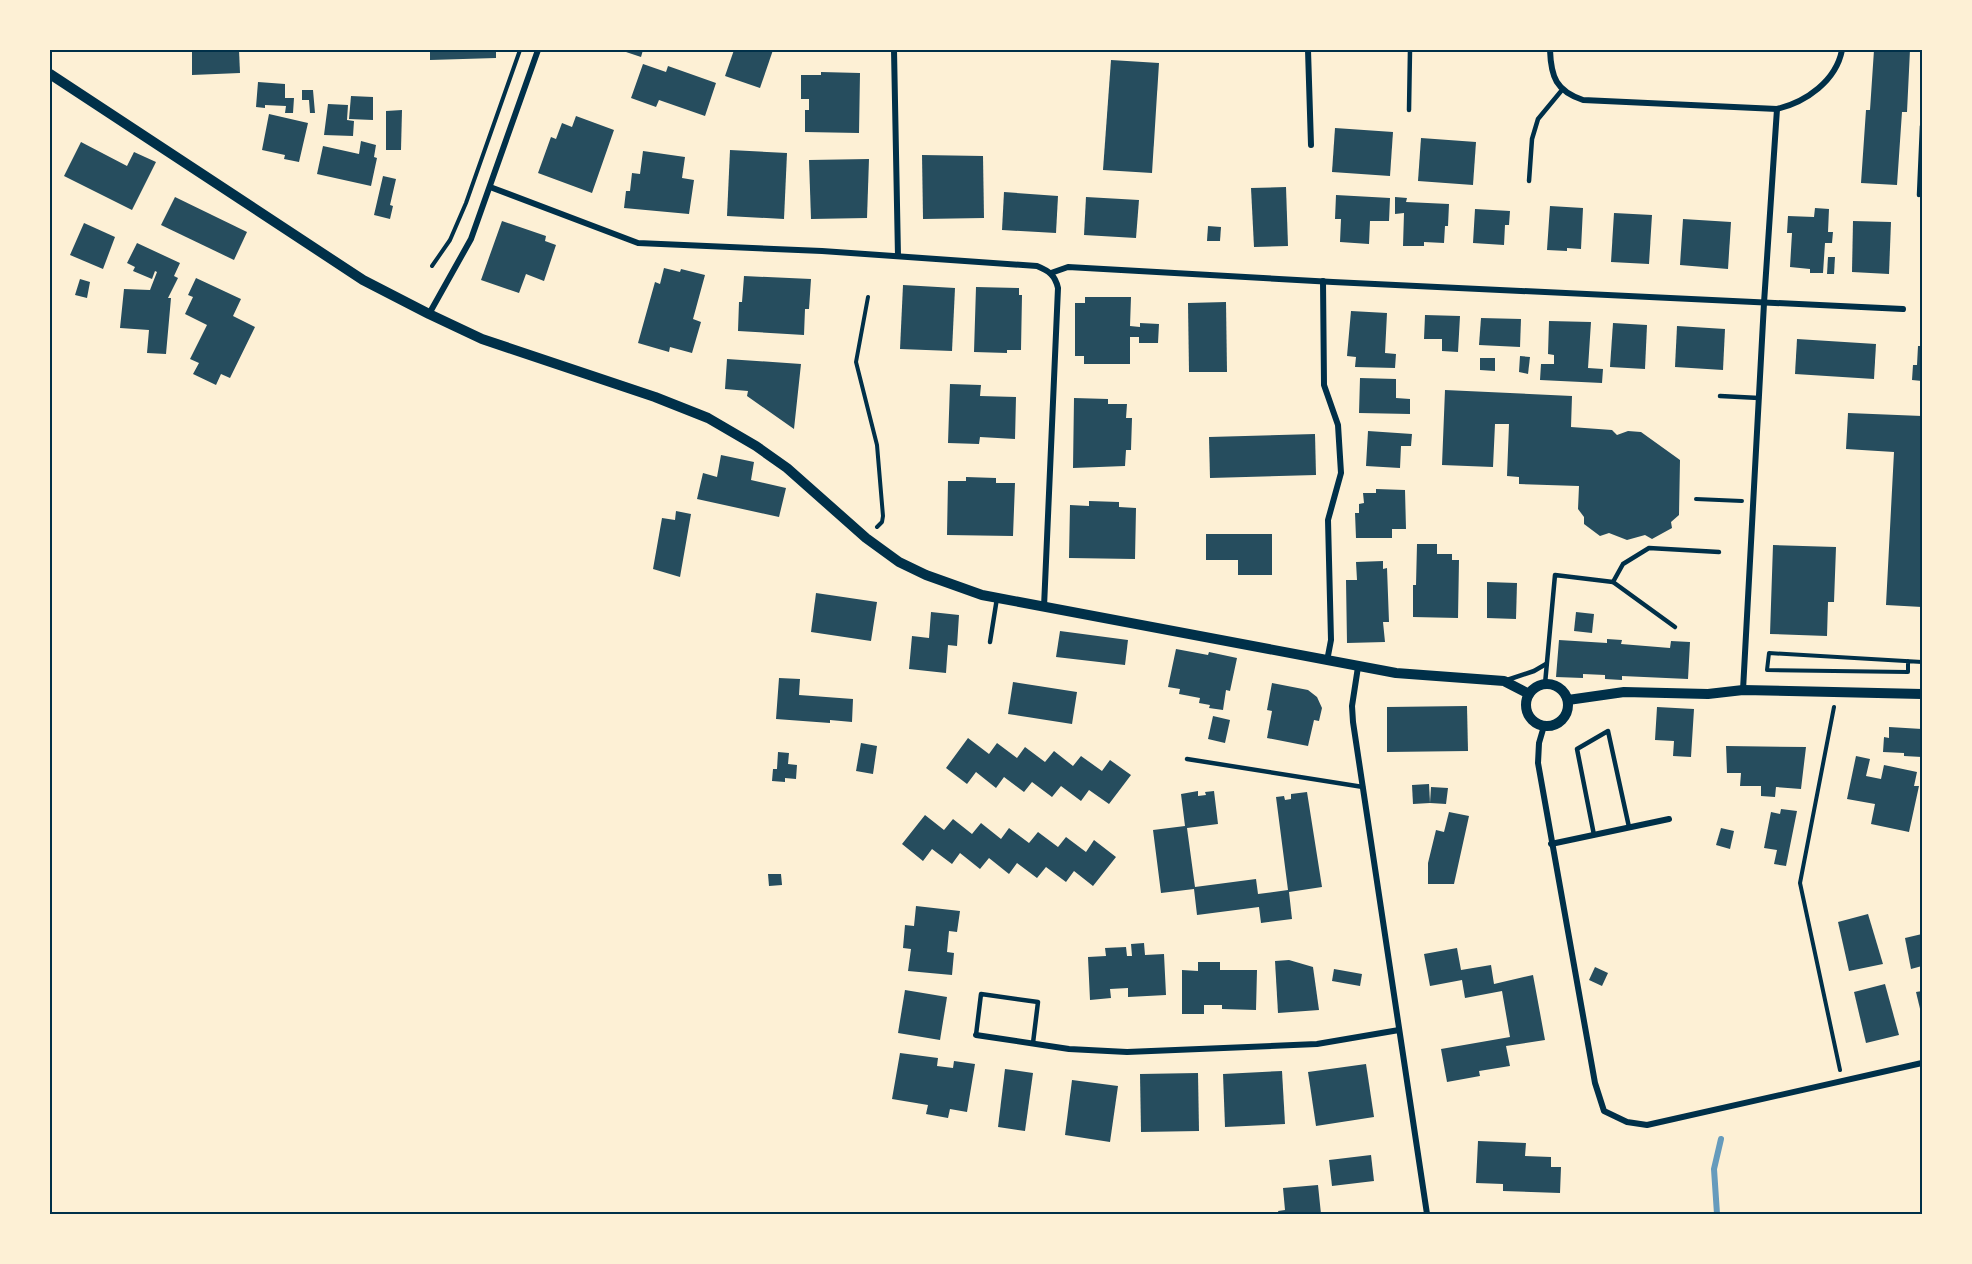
<svg xmlns="http://www.w3.org/2000/svg" width="1972" height="1264" font-family="'Archivo Narrow',sans-serif">
<rect width="100%" height="100%" fill="#fdf0d5"/>
<g fill="none" stroke-linecap="round" stroke-linejoin="round">
<polyline stroke="#669bbc" stroke-width="6" points="1717,1214 1714,1169 1721,1139"/>
</g>
<g fill="#264d5e">
<polygon points="192,50 239,50 240,73 192,75"/>
<polygon points="430,50 496,50 496,58 430,60"/>
<polygon points="620,50 643,50 641,57"/>
<polygon points="734,50 773,50 760,88 725,76"/>
<polygon points="1874,50 1910,50 1907,112 1902,112 1897,185 1861,183 1866,110 1870,110"/>
<polygon points="1111,60 1159,63 1152,173 1103,170"/>
<polygon points="643,64 666,72 668,66 716,83 705,116 659,100 656,107 631,98"/>
<polygon points="821,72 860,73 859,133 805,132 805,110 809,110 809,99 801,99 801,75 821,75"/>
<polygon points="258,82 285,84 285,98 294,98 293,113 285,113 286,106 265,105 265,108 256,107"/>
<polygon points="302,90 313,90 315,113 310,113 309,100 302,100"/>
<polygon points="351,96 373,97 373,120 349,119"/>
<polygon points="328,104 348,105 347,120 354,121 353,136 324,135"/>
<polygon points="402,110 401,150 386,150 386,111"/>
<polygon points="269,114 308,123 299,162 284,159 285,155 262,150"/>
<polygon points="576,116 614,130 592,193 538,173 551,137 556,139 562,123 572,127"/>
<polygon points="1335,128 1393,132 1390,176 1332,172"/>
<polygon points="1421,138 1476,142 1473,185 1418,181"/>
<polygon points="361,141 376,145 374,157 377,158 371,186 317,174 323,146 359,154"/>
<polygon points="81,142 127,166 134,152 156,162 132,210 64,176"/>
<polygon points="730,150 787,153 784,219 727,216"/>
<polygon points="643,151 685,157 682,178 694,180 689,214 624,208 626,191 630,191 632,173 640,174"/>
<polygon points="922,155 983,156 984,218 923,219"/>
<polygon points="869,159 867,218 811,219 809,160"/>
<polygon points="383,176 396,179 390,205 393,206 390,219 374,215"/>
<polygon points="1286,187 1288,246 1254,247 1251,188"/>
<polygon points="1004,192 1058,196 1056,233 1002,230"/>
<polygon points="1336,195 1390,198 1389,221 1370,221 1369,244 1340,242 1341,219 1335,219"/>
<polygon points="175,197 247,232 234,260 161,225"/>
<polygon points="1086,197 1139,200 1136,238 1084,235"/>
<polygon points="1395,197 1407,198 1406,202 1449,204 1448,226 1445,226 1444,243 1424,242 1424,246 1403,246 1404,213 1395,214"/>
<polygon points="1550,206 1583,208 1581,249 1567,248 1567,251 1547,250"/>
<polygon points="1815,208 1829,209 1828,232 1833,232 1832,243 1825,243 1823,273 1810,273 1810,269 1790,267 1792,233 1787,233 1788,216 1814,217"/>
<polygon points="1475,209 1510,211 1509,225 1505,225 1504,245 1473,243"/>
<polygon points="1614,213 1652,215 1649,264 1611,262"/>
<polygon points="1683,219 1731,222 1728,269 1680,265"/>
<polygon points="502,221 546,236 545,241 556,245 544,281 526,274 519,293 481,280"/>
<polygon points="1853,221 1891,222 1889,274 1852,272"/>
<polygon points="84,223 115,237 103,269 70,255"/>
<polygon points="1208,226 1221,227 1220,241 1207,241"/>
<polygon points="137,243 180,263 174,276 178,278 168,298 171,298 166,354 147,353 149,330 120,328 124,289 150,290 157,272 155,271 152,279 133,271 135,267 127,263"/>
<polygon points="1828,257 1835,257 1834,274 1827,274"/>
<polygon points="664,268 680,272 681,269 705,275 693,319 701,322 692,353 670,347 669,352 638,343 655,282 660,284"/>
<polygon points="744,276 811,279 809,309 805,309 804,335 738,331 739,302 742,302"/>
<polygon points="196,278 241,299 233,316 255,327 230,378 221,374 216,385 193,374 199,363 190,359 207,325 185,314 193,297 188,295"/>
<polygon points="80,279 90,282 87,298 75,295"/>
<polygon points="903,285 955,288 952,351 900,349"/>
<polygon points="976,287 1019,288 1019,295 1022,295 1021,350 1007,350 1007,353 974,352"/>
<polygon points="1085,297 1131,297 1130,326 1140,327 1140,323 1159,324 1158,343 1139,343 1139,337 1130,337 1130,364 1084,364 1084,356 1075,356 1075,303 1085,303"/>
<polygon points="1226,302 1227,372 1189,372 1188,303"/>
<polygon points="1351,311 1387,313 1385,353 1396,354 1395,368 1355,367 1356,357 1347,356"/>
<polygon points="1425,315 1460,316 1458,352 1442,351 1442,339 1424,339"/>
<polygon points="1481,318 1521,319 1520,347 1479,345"/>
<polygon points="1549,321 1591,322 1588,368 1603,369 1602,383 1540,380 1541,364 1554,364 1554,355 1548,354"/>
<polygon points="1613,323 1647,325 1645,369 1610,367"/>
<polygon points="1677,326 1725,329 1723,370 1675,367"/>
<polygon points="1797,339 1876,344 1874,379 1795,374"/>
<polygon points="1918,346 1922,346 1922,381 1912,380 1913,365 1917,365"/>
<polygon points="1520,356 1530,357 1528,374 1519,372"/>
<polygon points="1480,358 1495,358 1495,371 1480,370"/>
<polygon points="727,359 801,364 794,429 747,396 748,391 725,389"/>
<polygon points="1360,378 1396,379 1396,398 1410,399 1410,414 1359,413"/>
<polygon points="950,384 981,385 980,396 1016,397 1015,439 980,437 979,444 948,443"/>
<polygon points="1445,390 1572,396 1571,427 1612,430 1617,435 1628,431 1641,432 1680,460 1679,515 1671,522 1672,528 1652,539 1645,535 1627,540 1609,533 1600,536 1584,524 1584,517 1578,509 1579,486 1519,484 1519,477 1507,476 1509,424 1495,424 1493,467 1442,465"/>
<polygon points="1074,398 1108,399 1108,404 1127,404 1126,418 1132,418 1131,450 1126,450 1125,466 1073,468"/>
<polygon points="1848,413 1922,416 1922,607 1886,605 1894,452 1846,449"/>
<polygon points="1368,431 1412,434 1411,446 1401,446 1400,468 1366,466"/>
<polygon points="1315,434 1316,475 1210,478 1209,437"/>
<polygon points="721,455 754,462 751,480 786,488 779,517 697,499 703,473 717,477"/>
<polygon points="966,477 996,478 996,483 1015,483 1013,536 947,535 948,481 966,481"/>
<polygon points="1376,489 1405,490 1406,529 1392,529 1392,538 1356,538 1355,513 1359,513 1359,504 1364,503 1363,493 1376,493"/>
<polygon points="1089,501 1119,502 1119,507 1136,508 1135,559 1069,558 1070,505 1089,506"/>
<polygon points="676,511 691,514 680,577 653,569 662,518 675,520"/>
<polygon points="1206,534 1272,534 1272,575 1238,575 1238,560 1206,560"/>
<polygon points="1417,544 1437,544 1437,554 1452,554 1452,560 1459,560 1458,618 1413,617 1413,585 1416,585"/>
<polygon points="1773,545 1836,547 1834,602 1828,602 1827,636 1770,634"/>
<polygon points="1383,561 1383,569 1387,568 1389,622 1383,622 1385,642 1347,643 1346,580 1357,580 1356,562"/>
<polygon points="1487,582 1517,583 1516,619 1487,618"/>
<polygon points="816,593 877,602 871,641 811,632"/>
<polygon points="931,612 959,615 957,646 948,645 946,673 909,669 912,636 929,638"/>
<polygon points="1576,612 1594,614 1592,633 1574,631"/>
<polygon points="1060,631 1128,640 1125,665 1056,657"/>
<polygon points="1607,639 1622,640 1621,644 1670,648 1671,641 1690,642 1688,679 1622,676 1622,680 1605,679 1605,675 1583,674 1583,678 1556,677 1559,640 1607,643"/>
<polygon points="1176,649 1208,655 1209,652 1237,658 1230,691 1226,690 1223,710 1209,708 1210,705 1199,703 1200,698 1179,694 1180,689 1168,687"/>
<polygon points="779,678 800,679 799,695 853,699 852,722 830,720 830,723 776,719"/>
<polygon points="1013,682 1077,692 1072,724 1008,714"/>
<polygon points="1272,683 1308,690 1317,697 1322,708 1319,721 1314,720 1308,746 1267,738 1272,711 1267,710"/>
<polygon points="1467,706 1468,751 1387,752 1387,707"/>
<polygon points="1657,707 1694,709 1691,757 1673,756 1674,741 1655,740"/>
<polygon points="1213,716 1230,720 1225,743 1208,739"/>
<polygon points="1889,727 1922,729 1922,757 1904,756 1904,753 1883,752 1884,737 1889,738"/>
<polygon points="968,738 989,754 997,743 1017,758 1025,747 1045,762 1054,751 1073,766 1081,756 1102,771 1110,760 1131,775 1109,804 1089,790 1081,801 1061,786 1052,797 1032,782 1024,792 1004,777 996,788 976,772 967,784 946,768"/>
<polygon points="861,743 877,746 873,774 856,771"/>
<polygon points="1726,746 1806,747 1801,789 1776,787 1775,797 1761,796 1761,786 1740,786 1741,773 1727,773"/>
<polygon points="778,752 789,753 788,764 797,765 796,779 785,778 785,782 772,781 773,769 777,769"/>
<polygon points="1856,756 1870,759 1866,776 1881,779 1884,765 1917,772 1914,786 1919,786 1909,832 1871,824 1875,804 1847,799"/>
<polygon points="1429,784 1430,803 1413,804 1412,785"/>
<polygon points="1431,787 1448,788 1446,804 1430,803"/>
<polygon points="1198,791 1198,796 1206,795 1205,792 1214,791 1218,824 1187,828 1195,887 1256,879 1258,894 1288,890 1276,797 1284,796 1285,800 1291,799 1291,794 1307,792 1322,887 1289,892 1292,919 1261,923 1259,907 1197,915 1194,889 1161,893 1153,830 1185,826 1181,794"/>
<polygon points="1781,809 1797,811 1786,866 1774,864 1777,850 1764,848 1771,812 1780,814"/>
<polygon points="1449,812 1469,816 1454,884 1428,884 1428,863 1436,830 1444,832"/>
<polygon points="925,815 944,830 953,819 972,834 981,823 1001,839 1009,828 1029,843 1038,832 1058,847 1066,837 1086,852 1094,840 1116,857 1093,886 1074,871 1066,882 1046,867 1037,878 1017,863 1009,874 989,858 980,869 960,853 952,864 932,849 923,861 902,844"/>
<polygon points="1721,828 1734,831 1730,849 1716,845"/>
<polygon points="768,874 781,874 782,885 769,886"/>
<polygon points="916,906 960,911 957,932 949,931 947,952 954,953 952,975 908,971 911,949 903,948 905,925 914,926"/>
<polygon points="1868,914 1883,964 1849,971 1838,922"/>
<polygon points="1922,934 1922,966 1911,969 1905,938"/>
<polygon points="1144,943 1145,955 1164,954 1166,995 1128,997 1128,988 1110,989 1111,998 1090,1000 1088,957 1106,956 1105,948 1126,947 1127,956 1132,956 1131,944"/>
<polygon points="1457,948 1461,970 1491,965 1494,984 1533,975 1545,1040 1506,1046 1510,1066 1479,1071 1480,1076 1447,1082 1441,1049 1510,1037 1502,991 1465,998 1462,980 1430,986 1424,954"/>
<polygon points="1289,960 1313,967 1319,1010 1278,1013 1275,961"/>
<polygon points="1198,962 1220,962 1220,970 1257,970 1256,1010 1222,1009 1222,1005 1204,1005 1204,1014 1182,1014 1182,970 1198,971"/>
<polygon points="1595,967 1608,973 1602,986 1589,980"/>
<polygon points="1334,969 1362,974 1360,986 1332,981"/>
<polygon points="1885,984 1899,1035 1866,1043 1854,992"/>
<polygon points="905,990 947,997 940,1040 898,1033"/>
<polygon points="1922,991 1922,1017 1916,992"/>
<polygon points="900,1053 938,1058 937,1066 953,1068 954,1061 975,1064 967,1112 950,1109 948,1118 926,1114 928,1105 892,1099"/>
<polygon points="1366,1064 1374,1117 1316,1126 1308,1072"/>
<polygon points="1005,1069 1033,1073 1025,1131 998,1127"/>
<polygon points="1282,1071 1285,1124 1225,1127 1223,1074"/>
<polygon points="1198,1073 1199,1131 1141,1132 1140,1074"/>
<polygon points="1072,1080 1118,1086 1110,1142 1065,1135"/>
<polygon points="1478,1141 1526,1143 1525,1156 1551,1157 1551,1167 1561,1167 1560,1193 1503,1191 1503,1184 1476,1183"/>
<polygon points="1371,1155 1374,1181 1332,1186 1329,1160"/>
<polygon points="1318,1185 1321,1214 1279,1214 1278,1211 1285,1210 1283,1188"/>
</g>
<g fill="none" stroke-linecap="round" stroke-linejoin="round">
<g stroke="#003049" stroke-width="4">
<polyline points="432,266 450,240 466,203 520,50"/>
<polyline points="868,297 856,362 877,445 883,516 882,522 877,527"/>
<polyline points="1696,499 1742,501"/>
<polyline points="1908,661 1908,672 1767,670 1769,653 1922,662"/>
<polyline points="1834,707 1800,883 1840,1070"/>
</g>
<g stroke="#003049" stroke-width="4.5">
<polyline points="1409,110 1410,50"/>
<polyline points="1529,181 1532,139 1538,119 1562,90"/>
<polyline points="1919,195 1922,126"/>
<polyline points="1720,396 1759,398"/>
<polyline points="1613,582 1675,627"/>
<polyline points="990,642 997,598"/>
<polyline points="1507,680 1534,671 1546,664"/>
<polyline points="1545,684 1555,575 1613,582 1623,564 1649,548 1719,552"/>
<polyline points="1187,759 1363,787"/>
<polyline points="1594,835 1577,749 1608,731 1629,827"/>
<polyline points="976,1035 981,994 1038,1002 1033,1043"/>
</g>
<g stroke="#003049" stroke-width="6">
<polyline points="894,50 898,256"/>
<polyline points="1308,50 1311,145"/>
<path d="M1550,50C1551,77 1556,91 1583,100L1777,109C1806,102 1836,81 1842,50"/>
<path d="M490,187L638,243L822,251L1037,266C1049,271 1055,275 1058,288L1044,607"/>
<polyline points="1051,273 1068,267 1333,282 1903,309"/>
<polyline points="1323,281 1324,385 1338,425 1341,473 1328,520 1331,640 1327,661"/>
<polyline points="429,314 471,239 538,50"/>
<polyline points="1358,667 1352,706 1353,722 1427,1214"/>
<polyline points="1743,690 1764,303 1777,109"/>
<polyline points="1544,726 1539,743 1538,763 1595,1083 1604,1111 1627,1122 1647,1125 1922,1063"/>
<polyline points="1551,844 1669,819"/>
<polyline points="976,1035 1069,1049 1127,1052 1317,1044 1399,1030"/>
</g>
<g stroke="#003049" stroke-width="10">
<polyline points="50,74 363,280 429,314 482,339 655,397 708,418 756,446 787,468 866,538 899,562 926,575 982,595 1396,673 1504,681 1529,694"/>
<circle cx="1547" cy="705" r="21"/>
<polyline points="1568,700 1624,692 1708,694 1743,690 1922,694"/>
</g>
</g>
<rect width="1972" height="1264" fill="none" stroke="#fdf0d5" stroke-width="102"/>
<rect x="51" y="51" width="1870" height="1162" fill="none" stroke="#003049" stroke-width="2"/>
</svg>
